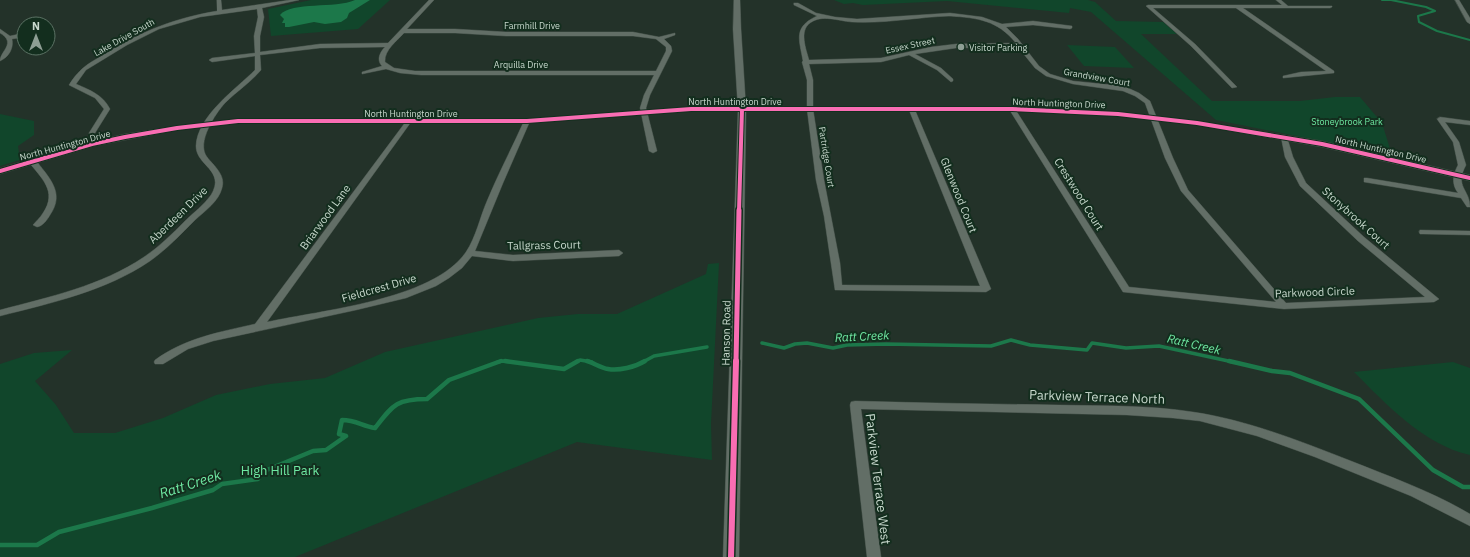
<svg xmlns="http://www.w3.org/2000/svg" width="1470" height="557" font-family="'IBM Plex Sans',sans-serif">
<rect width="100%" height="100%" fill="#233229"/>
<g fill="#11462b">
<polygon points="311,0 390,0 358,29 271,36 268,9"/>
<polygon points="834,0 1088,0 1095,2 1116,21 1163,22 1177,34 1141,34 1212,101 1300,101 1335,97 1360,97 1382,123 1392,155 1216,120 1091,12 1070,8 1069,13 947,1 863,5 853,3 844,4"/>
<polygon points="1067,45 1115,47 1134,68 1084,66"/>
<polygon points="0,114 34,121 34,135 18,146 20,160 0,166"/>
<polygon points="719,263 711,424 712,460 577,442 295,557 0,557 0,364 34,353 72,350 35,381 56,405 74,433 115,433 163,418 216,395 270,384 325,378 385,352 538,318 578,314 617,314 706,274 708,264"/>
<path d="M1453,362L1470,368V455C1424,445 1386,404 1354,372Z"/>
</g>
<path fill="#1c784a" d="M355,0H370L349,13L347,18L341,22L325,24L314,22L289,27H285V23H282L284,19L280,15C292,1 335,9 355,0Z"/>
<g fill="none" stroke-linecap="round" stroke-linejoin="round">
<g stroke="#1c784a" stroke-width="2">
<polyline points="1382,0 1392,0"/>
<polyline points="1391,0 1426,7 1435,11 1418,16 1419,22 1437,31 1470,40"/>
</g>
<g stroke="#1c784a" stroke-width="3.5">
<polyline points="762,343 784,348 795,344 807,343 833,348 847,345 886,344 991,346 1011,340 1030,345 1087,350 1092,343 1126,348 1159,346 1233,362"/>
<polyline points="498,362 502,361 513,362"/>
<polyline points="576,362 580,360 592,362"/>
<polyline points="643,362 654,356 707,347"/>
</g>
<g stroke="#1c784a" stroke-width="4.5">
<polyline points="505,361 564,369 578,361"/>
<path d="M587,361C594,363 601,368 608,369C619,371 635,367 645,361"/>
<polyline points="1229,361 1272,371 1290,373 1359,399 1433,470 1463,487 1470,487"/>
<path d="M0,545H37L59,532L152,508L213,490L222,484L258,479L262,472L313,451L326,450L346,436L339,434L342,420C356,420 362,426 375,428C393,405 396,399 427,399L449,380L501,361"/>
</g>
<g stroke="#414e46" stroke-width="1">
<g id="minor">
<path d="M217,0H221L222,10L290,0H299L262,8L264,17L260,36V52L320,44L388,43L429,0H434L407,29H455L506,32H633L659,37L675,33V35L664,39L671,46L672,51L650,95L646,108L657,151L653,153L649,151L640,108L644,95L654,75H421L400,73L386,69L362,74V72L382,66C376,60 380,52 385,47L320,48L260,55L261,70C250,83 237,91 225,103C215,114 196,143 207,157C214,166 226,175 222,188C219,201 205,211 195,220C181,234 167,249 150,261C106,291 51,303 0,316V310C49,297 101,286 144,257C159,247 172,234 185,221C194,212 204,205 211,195C226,170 196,166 196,146C197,116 236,89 255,70V56L212,62L209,60L212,58L255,53L254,36L258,17L257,9L200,17L159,29L127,45L86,70L76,84C90,90 103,95 110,109L95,133L94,145L92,146L89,144V133L104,109L95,98L69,85C81,66 90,63 108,52C144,30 176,18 217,11ZM404,33H455L506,36H633L656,39L666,47V51L656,71H415L394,68L385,62C384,50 397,41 404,33Z"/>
<polygon points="1276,0 1281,0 1288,6 1332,6 1332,7 1330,8 1243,8 1334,71 1334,73 1283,78 1283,76 1301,72 1326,71 1236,8 1153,8 1195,44 1237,87 1232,88 1191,46 1146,6 1148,5 1282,5"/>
<polygon points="1455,0 1459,0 1470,18 1470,24 1467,22"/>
<path d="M794,3H798L816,13L835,17L857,19L950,13L982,17L1002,24L1033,21L1072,26V28L1070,29L1033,25L1006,27L1018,39L1039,66L1050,74L1073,81L1113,85L1128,88L1139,93L1150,101L1173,158L1188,190L1286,303L1425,297L1358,241L1300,186L1285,157L1281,137L1284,135L1287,137L1293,157L1306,183L1364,237L1439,299L1434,302L1284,309L1123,292L1009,109L1010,108L1015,109L1129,287L1276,302L1181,191L1165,158L1145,103L1135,96L1123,91L1073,84L1046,76L1035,68L1018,47L956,48L915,54L941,68L953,79V81L951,82L937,70L909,55L881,62L809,64L813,80V109L824,180L840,263L842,285L980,286L909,110L912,108L915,110L991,289L986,292L835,290L824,216L816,180L807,109V80L802,62L803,61C799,39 793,27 817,16L794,5ZM950,16C978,18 997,20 1016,43L956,44L931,47L881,58L809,60C806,49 799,31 810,23C822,14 838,21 852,22C884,24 917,17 950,16Z"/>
<polygon points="48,28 53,29 54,30 48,32"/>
<path d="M0,29L10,36L24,33V37L12,39C14,48 9,57 0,61C0,51 17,43 0,33Z"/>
<path d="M1440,117L1470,121V125L1445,122L1459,142L1466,165C1454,187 1470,189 1470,207H1467L1461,198L1364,182V178H1367L1458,193C1451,184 1453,174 1458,165L1453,142L1437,119Z"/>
<path d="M409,119L411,120V122L267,322C322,310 433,300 466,252C476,237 480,217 487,201C498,174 512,148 524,121L527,119L530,121L503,183L475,251L513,255L619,250L623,253L619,256L513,261L472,256L462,268L449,278L436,286L406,298L356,310L213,341L188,349L163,364H155L154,362L155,360C185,338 220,332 255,324L407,120Z"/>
<path d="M29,159H35C48,177 66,192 50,215C47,220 43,226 37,227L33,225C36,221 40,218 43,213C58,191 41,178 28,161Z"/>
<polygon points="1420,230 1470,231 1470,235 1423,234 1420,234 1419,232"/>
<path d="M855,401C923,403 991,404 1059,405C1104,406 1149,405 1193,412C1247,420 1300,441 1351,461C1391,477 1433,492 1470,514V526L1411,496L1315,457L1257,436L1200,421L1173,418L1127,415L861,409L881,557H867L850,405L851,402Z"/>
</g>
</g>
<g stroke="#414e46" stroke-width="1">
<polygon id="tertiary" points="691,107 1012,107 1118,112 1197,121 1322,141 1470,175 1470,181 1322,147 1197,125 1118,116 1012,111 746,111 739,557 723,557 738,111 691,111 527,123 238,123 177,130 125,140 94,146 0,174 0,168 89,142 125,134 177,126 238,119 527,119"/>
</g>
<g stroke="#414e46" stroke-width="1">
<polygon id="secondary" points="734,0 740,0 741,29 746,109 742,112 738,109 733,29"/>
</g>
<use href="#minor" fill="#626e66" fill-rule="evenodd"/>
<use href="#tertiary" fill="#626e66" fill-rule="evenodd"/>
<use href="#secondary" fill="#626e66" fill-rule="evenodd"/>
<g stroke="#132e1e" stroke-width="6">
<g id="cycleway-far2">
<polyline points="0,171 92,144 125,137 177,128 238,121 527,121 691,109 1012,109 1118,114 1197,123 1322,144 1470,178"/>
<polyline points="739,211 742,109"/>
</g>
</g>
<g stroke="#132e1e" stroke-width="8">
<polyline id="cycleway-far1" points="736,362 739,210"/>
</g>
<g stroke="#132e1e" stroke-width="9">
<polyline id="cycleway" points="731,557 736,361"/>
</g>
<use href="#cycleway-far2" stroke="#f96db3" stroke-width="4"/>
<use href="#cycleway-far1" stroke="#f96db3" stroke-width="5"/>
<use href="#cycleway" stroke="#f96db3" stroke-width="6"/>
</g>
<circle fill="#8e9e94" stroke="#132e1e" stroke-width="1.5" cx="961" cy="47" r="4"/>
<g text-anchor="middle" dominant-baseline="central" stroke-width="4" stroke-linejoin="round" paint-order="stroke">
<g font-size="9" fill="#c8d8cd" stroke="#132e1e">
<text x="532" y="25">Farmhill Drive</text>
<text transform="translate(124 37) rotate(-29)">Lake Drive South</text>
<text transform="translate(910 45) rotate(-12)">Essex Street</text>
<text x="521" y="64">Arquilla Drive</text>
<text transform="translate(1097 77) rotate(10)">Grandview Court</text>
<text x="735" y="101">North Huntington Drive</text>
<text transform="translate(1059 103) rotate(2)">North Huntington Drive</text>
<text x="411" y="113">North Huntington Drive</text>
<text transform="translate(65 145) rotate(-15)">North Huntington Drive</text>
<text transform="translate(1381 149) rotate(13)">North Huntington Drive</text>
<text transform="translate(827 157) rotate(81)">Partridge Court</text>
</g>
<g font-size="9" fill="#c8d8cd" stroke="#132e1e" text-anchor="start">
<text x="969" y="47">Visitor Parking</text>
</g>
<g font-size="9" fill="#6ee8a2" stroke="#132e1e">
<text x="1347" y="121">Stoneybrook Park</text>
</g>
<g font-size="11" fill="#c8d8cd" stroke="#132e1e">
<text transform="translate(1079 194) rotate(58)">Crestwood Court</text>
<text transform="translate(959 195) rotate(68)">Glenwood Court</text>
<text transform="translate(178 215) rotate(-44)">Aberdeen Drive</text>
<text transform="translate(325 217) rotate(-54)">Briarwood Lane</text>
<text transform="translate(1356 218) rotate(42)">Stonybrook Court</text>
<text transform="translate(544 245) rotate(-1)">Tallgrass Court</text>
<text transform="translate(379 288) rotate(-16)">Fieldcrest Drive</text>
<text transform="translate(1315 292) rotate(-2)">Parkwood Circle</text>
<text transform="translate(726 333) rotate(-89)">Hanson Road</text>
</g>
<g font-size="12" font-style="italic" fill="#6fe8a2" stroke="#132e1e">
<text transform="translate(862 336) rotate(-3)">Ratt Creek</text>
<text transform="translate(1194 344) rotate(13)">Ratt Creek</text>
</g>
<g font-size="13" fill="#c8d8cd" stroke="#132e1e">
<text transform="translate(1097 397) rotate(2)">Parkview Terrace North</text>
<text transform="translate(878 479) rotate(83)">Parkview Terrace West</text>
</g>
<g font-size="13" fill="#6ee8a2" stroke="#132e1e">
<text x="280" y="470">High Hill Park</text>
</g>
<g font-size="14" font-style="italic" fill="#6fe8a2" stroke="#132e1e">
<text transform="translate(190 484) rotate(-18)">Ratt Creek</text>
</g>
</g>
<g transform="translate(36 36)"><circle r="19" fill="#132e1e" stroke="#5b7264"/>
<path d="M0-3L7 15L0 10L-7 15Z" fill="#8e9e94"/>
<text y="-6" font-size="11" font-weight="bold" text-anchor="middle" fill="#c8d8cd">N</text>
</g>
</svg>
